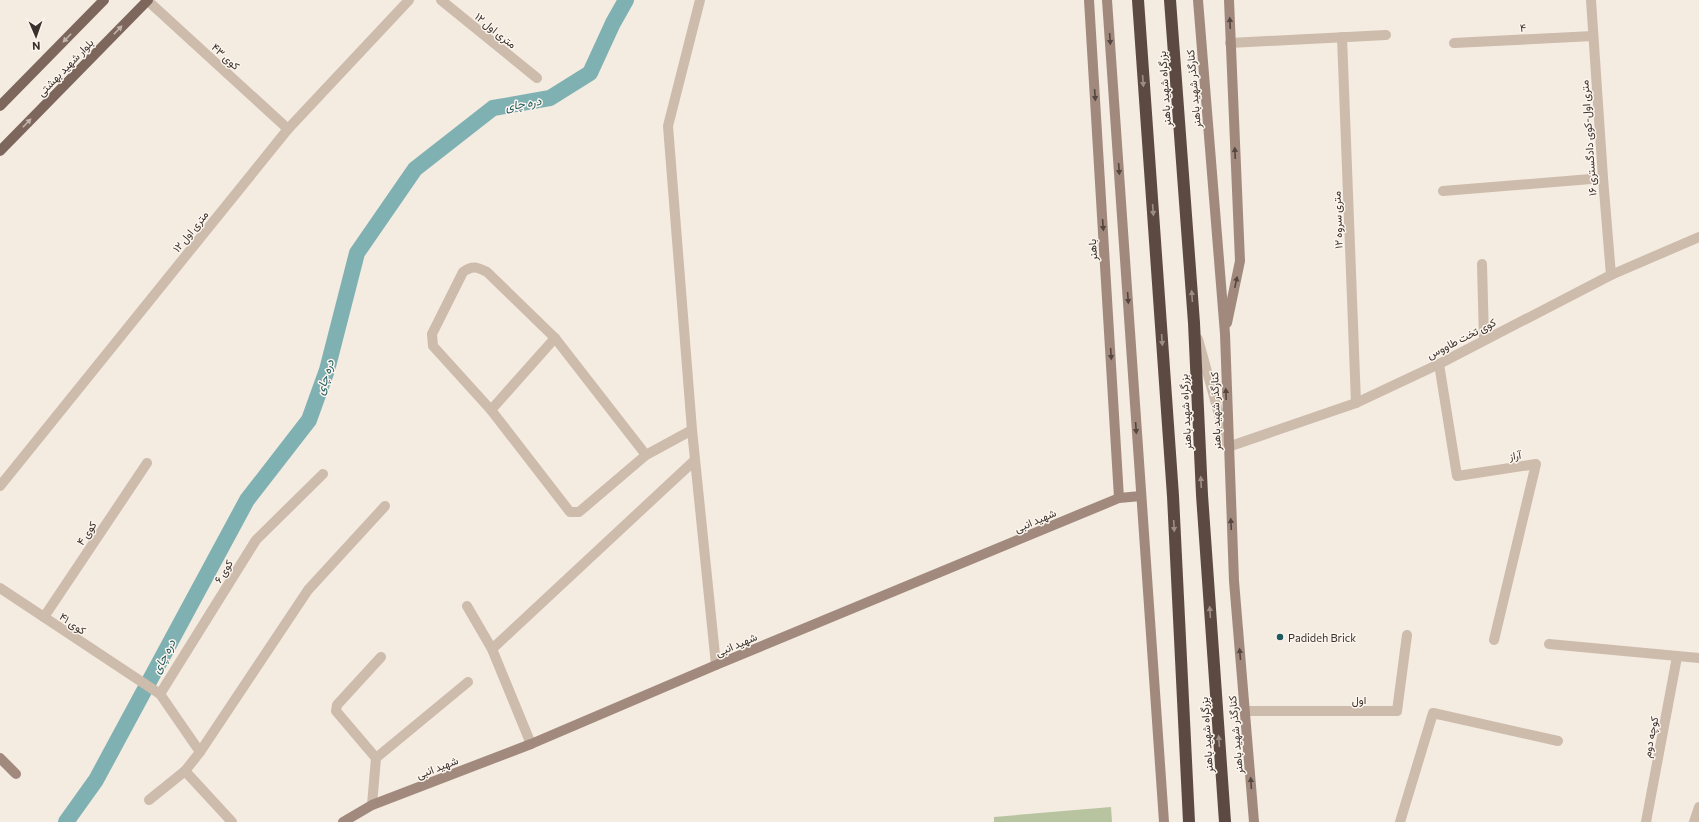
<svg xmlns="http://www.w3.org/2000/svg" width="1699" height="822" font-family="Commissioner,Vazirmatn,sans-serif">
<rect width="100%" height="100%" fill="#f4ebe1"/>
<polygon fill="#b8c4a0" points="1111,807 1112,822 994,822 994,817"/>
<g fill="none" stroke-linecap="round" stroke-linejoin="round">
<polyline stroke="#7fb0b2" stroke-width="16" points="66,822 96,780 247,500 309,420 327,370 357,253 415,169 493,108 550,98 590,73 613,23 626,0"/>
<g stroke="#cdbbac" stroke-width="10">
<polyline points="147,0 288,129"/>
<polyline points="441,0 537,78"/>
<polyline points="700,0 668,126 692,430 716,665"/>
<polyline points="1591,0 1603,178 1611,275"/>
<polyline points="1342,37 1356,403"/>
<polyline points="1230,43 1386,35"/>
<polyline points="1454,43 1593,36"/>
<polyline points="1443,191 1603,178"/>
<polyline points="1482,264 1484,340"/>
<polyline points="1198,339 1228,447 1356,403 1439,364 1611,275 1699,237"/>
<polyline points="1439,364 1457,476 1536,464 1494,640"/>
<polyline points="491,410 555,338"/>
<path d="M646,455L555,338L487,272C477,267 473,265 463,272L432,334L433,346L491,410L570,512H579L646,455L692,430"/>
<polyline points="0,486 288,129 409,0"/>
<polyline points="0,588 160,694 200,752"/>
<polyline points="467,606 492,649 531,744"/>
<polyline points="44,617 147,463"/>
<polyline points="1549,644 1699,658"/>
<polyline points="492,649 695,460"/>
<polyline points="160,694 256,540 323,474"/>
<polyline points="1245,711 1397,711 1407,635"/>
<polyline points="376,758 336,711 337,705 381,657"/>
<polyline points="185,771 232,822"/>
<polyline points="149,800 185,771 200,752 308,590 385,506"/>
<polyline points="372,805 376,758 468,682"/>
<polyline points="1400,822 1433,713 1558,741"/>
<polyline points="1646,822 1677,657"/>
<polyline points="1694,822 1699,807"/>
</g>
<g stroke="#a18a7d" stroke-width="10">
<polyline points="1089,0 1119,498"/>
<polyline points="1107,0 1164,822"/>
<polyline points="1198,0 1225,334 1234,581 1254,822"/>
<polyline points="1227,323 1240,261 1229,0"/>
<polyline points="0,758 16,774"/>
<polyline points="343,822 372,805 531,744 716,665 1119,498 1141,496"/>
</g>
<g stroke="#7d675c" stroke-width="10">
<polyline points="0,106 104,0"/>
<polyline points="0,151 148,0"/>
</g>
<g stroke="#5c4a42" stroke-width="12">
<polyline points="1138,0 1173,496 1189,822"/>
<polyline points="1170,0 1194,323 1202,495 1225,822"/>
</g>
</g>
<defs><path id="oneway-solid" d="M-6-.8H1V-3.2L6.5 0L1 3.2V.8H-6Z"/></defs>
<g fill="#544640">
<use href="#oneway-solid" transform="translate(1230 23) rotate(-93)"/>
<use href="#oneway-solid" transform="translate(1110 39) rotate(86)"/>
<use href="#oneway-solid" transform="translate(1095 95) rotate(86)"/>
<use href="#oneway-solid" transform="translate(1235 153) rotate(-93)"/>
<use href="#oneway-solid" transform="translate(1119 169) rotate(86)"/>
<use href="#oneway-solid" transform="translate(1103 225) rotate(86)"/>
<use href="#oneway-solid" transform="translate(1236 282) rotate(-78)"/>
<use href="#oneway-solid" transform="translate(1128 298) rotate(86)"/>
<use href="#oneway-solid" transform="translate(1111 354) rotate(86)"/>
<use href="#oneway-solid" transform="translate(1226 394) rotate(-92)"/>
<use href="#oneway-solid" transform="translate(1136 428) rotate(86)"/>
<use href="#oneway-solid" transform="translate(1231 524) rotate(-93)"/>
<use href="#oneway-solid" transform="translate(1240 654) rotate(-95)"/>
<use href="#oneway-solid" transform="translate(1251 783) rotate(-94)"/>
</g>
<g fill="#c2b5ac">
<use href="#oneway-solid" transform="translate(118 30) rotate(-46)"/>
<use href="#oneway-solid" transform="translate(67 38) rotate(134)"/>
<use href="#oneway-solid" transform="translate(27 123) rotate(-46)"/>
</g>
<g fill="#9c8e87">
<use href="#oneway-solid" transform="translate(1143 81) rotate(86)"/>
<use href="#oneway-solid" transform="translate(1153 210) rotate(86)"/>
<use href="#oneway-solid" transform="translate(1192 296) rotate(-94)"/>
<use href="#oneway-solid" transform="translate(1162 340) rotate(86)"/>
<use href="#oneway-solid" transform="translate(1201 482) rotate(-93)"/>
<use href="#oneway-solid" transform="translate(1174 526) rotate(87)"/>
<use href="#oneway-solid" transform="translate(1210 612) rotate(-94)"/>
<use href="#oneway-solid" transform="translate(1219 741) rotate(-94)"/>
</g>
<circle fill="#1f5a5e" stroke="#fbf5ee" stroke-width="1.5" cx="1280" cy="637" r="4"/>
<g text-anchor="middle" dominant-baseline="central" stroke-width="3" stroke-linejoin="round" paint-order="stroke">
<g font-size="11" fill="#3b302b" stroke="#fbf5ee">
<text transform="translate(1523 27) rotate(-3)">۴</text>
<text transform="translate(496 30) rotate(39)">۱۲ متری اول</text>
<text transform="translate(226 56) rotate(42)">کوی ۴۳</text>
<text transform="translate(65 67) rotate(-46)">بلوار شهید بهشتی</text>
<text transform="translate(1164 89) rotate(-94)">بزرگراه شهید باهنر</text>
<text transform="translate(1193 89) rotate(-95)">کنارگذر شهید باهنر</text>
<text transform="translate(1588 138) rotate(-94)">۱۶ متری اول-کوی دادگستری</text>
<text transform="translate(1337 220) rotate(-92)">۱۲ متری سروه</text>
<text transform="translate(190 231) rotate(-51)">۱۲ متری اول</text>
<text transform="translate(1092 250) rotate(-94)">باهنر</text>
<text transform="translate(1461 338) rotate(-27)">کوی تخت طاووس</text>
<text transform="translate(1215 411) rotate(-92)">کنارگذر شهید باهنر</text>
<text transform="translate(1185 412) rotate(-93)">بزرگراه شهید باهنر</text>
<text transform="translate(1515 455) rotate(-9)">آراز</text>
<text transform="translate(1035 520) rotate(-23)">شهید انبی</text>
<text transform="translate(86 533) rotate(-56)">کوی ۴</text>
<text transform="translate(223 571) rotate(-58)">کوی ۶</text>
<text transform="translate(73 623) rotate(34)">کوی ۴۱</text>
<text transform="translate(736 644) rotate(-23)">شهید انبی</text>
<text x="1359" y="699">اول</text>
<text transform="translate(1206 735) rotate(-94)">بزرگراه شهید باهنر</text>
<text transform="translate(1235 735) rotate(-95)">کنارگذر شهید باهنر</text>
<text transform="translate(1650 737) rotate(-79)">کوچه دوم</text>
<text transform="translate(437 767) rotate(-21)">شهید انبی</text>
</g>
<g font-size="11" fill="#3b302b" stroke="#fbf5ee" text-anchor="start">
<text x="1288" y="637">Padideh Brick</text>
</g>
<g font-size="12" font-style="italic" fill="#1f5a5e" stroke="#fbf5ee">
<text transform="translate(523 103) rotate(-10)">دره چای</text>
<text transform="translate(324 377) rotate(-72)">دره چای</text>
<text transform="translate(163 656) rotate(-62)">دره چای</text>
</g>
</g>
<g transform="translate(36 36) rotate(178)" stroke="#fbf5ee" stroke-width="3" paint-order="stroke">
<path d="M0-3L7 15L0 10L-7 15Z" fill="#3b302b"/>
<text y="-6" font-size="11" font-weight="bold" text-anchor="middle" fill="#3b302b">N</text>
</g>
</svg>
